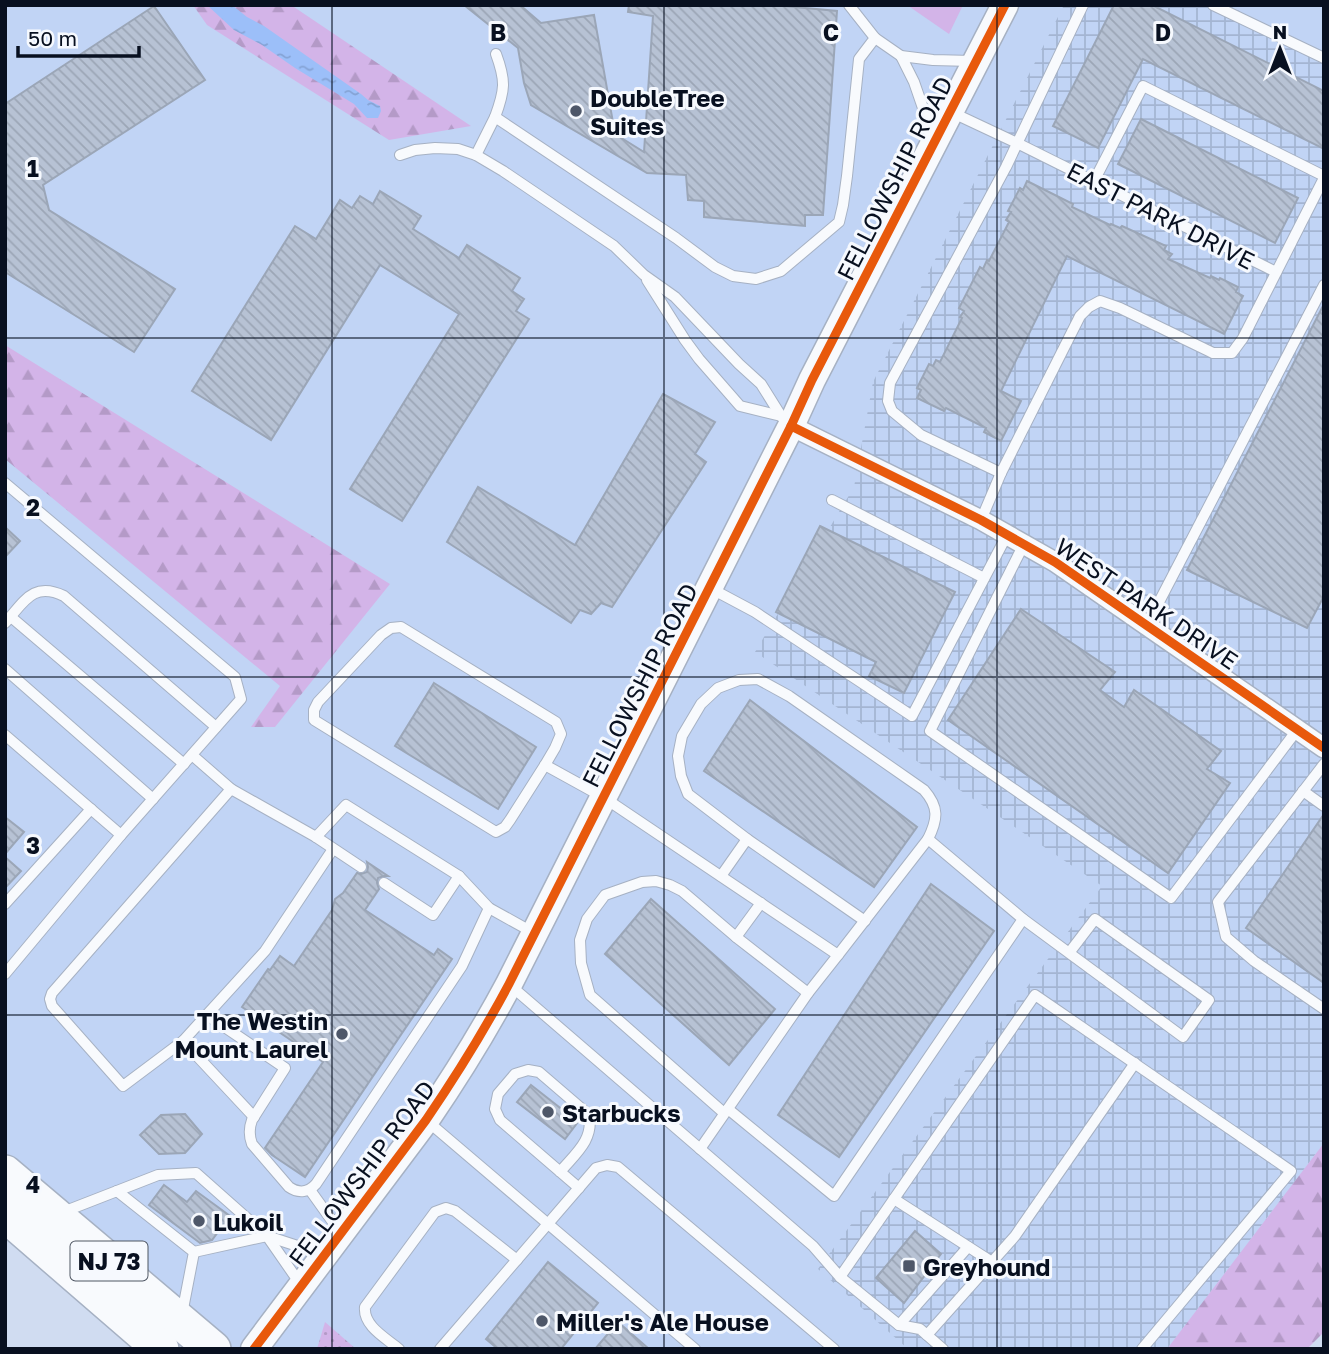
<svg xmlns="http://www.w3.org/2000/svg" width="1329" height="1354" font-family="'Golos Text',sans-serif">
<defs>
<pattern id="industrial-grid" width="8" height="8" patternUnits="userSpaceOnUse" patternTransform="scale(1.75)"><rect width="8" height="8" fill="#c1d4f5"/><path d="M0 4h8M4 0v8" fill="none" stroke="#a4b5d2"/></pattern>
<pattern id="grass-dots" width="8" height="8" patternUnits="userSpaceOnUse" patternTransform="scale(1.75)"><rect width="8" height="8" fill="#d3b4e8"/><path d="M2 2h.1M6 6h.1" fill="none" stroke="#b49ac7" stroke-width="1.8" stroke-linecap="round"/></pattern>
<pattern id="forest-firs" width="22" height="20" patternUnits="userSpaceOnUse" patternTransform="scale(1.75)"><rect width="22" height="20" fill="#d3b4e8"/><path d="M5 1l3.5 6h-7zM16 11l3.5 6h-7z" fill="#b49ac7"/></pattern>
<pattern id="water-ripples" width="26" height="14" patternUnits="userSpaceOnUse" patternTransform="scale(1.75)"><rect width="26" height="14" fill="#9cbff9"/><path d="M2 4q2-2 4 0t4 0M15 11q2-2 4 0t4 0" fill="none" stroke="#85a3d5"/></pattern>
<pattern id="building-back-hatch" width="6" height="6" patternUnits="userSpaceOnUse" patternTransform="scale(1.75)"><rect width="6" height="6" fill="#b7c2d4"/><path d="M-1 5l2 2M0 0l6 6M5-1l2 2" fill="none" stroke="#9ca6b6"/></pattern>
</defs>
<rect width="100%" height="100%" fill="#d0dcf1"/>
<polygon fill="#c1d4f5" points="5,5 1324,5 1324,1302 1280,1349 213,1349 5,1173"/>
<polygon fill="url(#industrial-grid)" points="1064,5 1228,5 1324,55 1324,1143 1167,1349 908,1349 818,1269 1102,886 755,652 854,487 873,382"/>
<polygon fill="url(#grass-dots)" points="325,1322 356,1349 317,1349"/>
<g fill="url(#forest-firs)">
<polygon points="193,5 291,5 471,126 389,140 207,25"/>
<polygon points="5,345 390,584 275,727 251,727 280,686 5,459"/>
<polygon points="1324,1143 1324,1332 1307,1349 1167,1349"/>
</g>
<polygon fill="#d3b4e8" points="907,5 963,5 949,34"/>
<polygon fill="url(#water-ripples)" points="207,5 232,5 247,17 264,26 361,94 368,100 380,106 381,111 378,118 367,118 354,104 295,68 262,45 234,30"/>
<g fill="url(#building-back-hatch)" stroke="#9ba6b7" stroke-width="2">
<polygon points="464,5 520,5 541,23 594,15 615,134 644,152 653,16 628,12 629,5 773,5 837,11 823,215 805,215 805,226 704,217 704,201 688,200 686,175 647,173 531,105 524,83 518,48"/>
<polygon points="1114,5 1152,5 1324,91 1324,149 1143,59 1098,148 1053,126"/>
<polygon points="154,6 205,80 43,185 49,210 175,289 134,352 5,272 5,104"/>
<polygon points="1141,119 1298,198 1275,243 1118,164"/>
<polygon points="1027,181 1073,204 1072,207 1110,225 1111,224 1120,228 1122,226 1166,246 1164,250 1172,254 1168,259 1210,278 1211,276 1219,280 1220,278 1238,287 1236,292 1243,296 1224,334 1067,256 1001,391 1021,401 1001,441 984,432 986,428 946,408 944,411 917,398 921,390 917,388 929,364 933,366 936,360 940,362 962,318 960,317 964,311 959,308 980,267 983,269 987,260 989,261 1009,222 1006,220 1011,212 1008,211 1020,188 1023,190"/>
<polygon points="380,191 421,216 413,229 459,258 467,245 520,278 512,291 524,299 516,311 529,319 402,521 350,489 459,314 380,265 271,440 192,391 295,226 316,239 340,200 352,208 360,196 373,204"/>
<polygon points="1324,304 1324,596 1307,628 1187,570"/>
<polygon points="663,394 715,422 695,454 706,462 612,607 601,603 591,614 580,610 571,623 447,542 478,487 575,545"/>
<polygon points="820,526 955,592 904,693 869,676 876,662 776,612"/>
<polygon points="5,527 20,541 5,557"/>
<polygon points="1021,609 1115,672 1100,690 1124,707 1134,690 1221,751 1207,769 1230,783 1168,873 948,720"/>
<polygon points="434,683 536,747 498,809 395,746"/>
<polygon points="750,700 917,827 874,887 704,771"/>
<polygon points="1324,814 1324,983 1246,928"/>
<polygon points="5,817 24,832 5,854"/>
<polygon points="5,857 21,871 5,888"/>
<polygon points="367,862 388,876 384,876 378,878 377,883 379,889 365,910 434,955 438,949 452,959 305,1177 272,1155 265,1148 323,1062 242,1007 268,969 270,970 280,956 294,966 332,910 335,899 343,893 357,873 361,874 367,872 368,867"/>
<polygon points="931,884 994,931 839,1157 778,1115"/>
<polygon points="651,899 775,1009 729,1065 605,954"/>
<polygon points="531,1085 578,1122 565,1139 517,1102"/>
<polygon points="185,1114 202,1134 185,1153 159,1154 140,1135 161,1115"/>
<polygon points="164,1185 187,1202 196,1191 230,1216 212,1240 200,1243 149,1205"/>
<polygon points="915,1231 941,1254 904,1303 876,1278"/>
<polygon points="548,1262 598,1303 561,1349 498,1349 486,1339"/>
<polygon points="618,1322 649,1349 595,1349"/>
</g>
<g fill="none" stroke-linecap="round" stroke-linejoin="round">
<g stroke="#a6b1c3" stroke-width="12">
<g id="lane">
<polyline points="1213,5 1324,58"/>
<polyline points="875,38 901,56"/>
<path d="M496,54C506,81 505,90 495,117L676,238L715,267L733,276L756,279L781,271L839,222L843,205L847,176L859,59L875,38L849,5"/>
<polyline points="951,112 1017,143 1276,272"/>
<polyline points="932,134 914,82 901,56 933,60 972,61"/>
<polyline points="400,155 415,150 435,148 458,149 476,155 503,171 614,246 644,275 675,297 739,364 761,384 781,416 790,426"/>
<polyline points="476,155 495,117"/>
<polyline points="1094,181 1143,86 1324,176"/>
<polyline points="647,280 685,340 699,359 740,406 781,416"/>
<polyline points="1001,473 921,435 892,411 888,401 890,383 1006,167 1083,5"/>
<polyline points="5,483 235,677 241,699 121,835 5,974"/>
<polyline points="832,500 984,578"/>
<polyline points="981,520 1001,473 1080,316 1089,307 1100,301 1120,308 1213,353 1232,353 1243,338 1324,178"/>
<polyline points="1024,544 930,731 1171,898 1297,730"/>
<polyline points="710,588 755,612 912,716 1007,535"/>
<polyline points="11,617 184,764"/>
<path d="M5,623C24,602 33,581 64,596L216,727"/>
<polyline points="1147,625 1324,285"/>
<polygon points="401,627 556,722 561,734 555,748 545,765 510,820 505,827 496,832 314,720 314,710 318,702 381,635 391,628"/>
<polyline points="5,669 153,799"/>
<polyline points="5,735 121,835"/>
<polyline points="192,755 231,789"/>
<polyline points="1324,764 1218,902 1226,937 1254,961 1324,1009"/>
<polyline points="545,765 603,797 838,955 808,993 700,1149"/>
<polyline points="1303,791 1324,806"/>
<polyline points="316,837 361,867"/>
<path d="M747,839L688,794L681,776L678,756L682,736L701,704L718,688L739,680L758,679L789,696L924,790C939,807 938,819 928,839"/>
<polyline points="721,876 747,839 865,921"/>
<polyline points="384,883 433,915 459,876"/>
<polyline points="5,904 91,809"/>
<polyline points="1023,919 1183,1037 1209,1000 1095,919 1069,953"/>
<polyline points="736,937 761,903"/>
<polyline points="511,986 813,1246 840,1277 1035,995 1291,1171 1142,1349"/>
<path d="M207,1015L285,1068L252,1120C249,1128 249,1136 252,1144L289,1187C299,1194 309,1192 316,1184L462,966L489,908"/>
<polyline points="183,1041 265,951 333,849"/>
<polyline points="728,1109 834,1196 1023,919 928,839 838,955"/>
<polyline points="724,1113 590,995 581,963 580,940 587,919 605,895 642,882 656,881 670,885 682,891 736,937 808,993"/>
<polyline points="254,1117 183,1041 123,1086 52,1006 50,999 52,993 231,789 316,837 346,805 459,876 489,908 534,933"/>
<polyline points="426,1120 695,1349"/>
<path d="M560,1172C575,1154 594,1140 589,1115L539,1072L528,1070L515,1074L498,1094L495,1109L500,1120L579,1188"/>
<polyline points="310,1190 340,1232"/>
<polyline points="117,1191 158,1175 196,1173 267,1236 301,1285"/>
<polyline points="894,1199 992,1262"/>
<polyline points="63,1212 117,1191 194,1252 182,1314"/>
<polyline points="194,1252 267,1236 322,1254"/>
<polyline points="840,1277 899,1325 920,1329 943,1349"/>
<polyline points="899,1325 968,1247"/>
<polyline points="927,1335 1015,1236 1135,1063"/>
<path d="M399,1349C386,1338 363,1326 365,1307L435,1212L446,1208L455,1211L517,1260"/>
<polyline points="440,1349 596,1168 607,1165 618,1167 834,1349"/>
</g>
</g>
<g stroke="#a6b1c3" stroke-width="22">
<polyline id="street" points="791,426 981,520 1055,562 1324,748"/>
</g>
<g stroke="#a6b1c3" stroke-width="29">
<path id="secondary" d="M254,1349L426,1120C456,1076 484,1031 509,984L791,426L812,380L1005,5"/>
</g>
<g stroke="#a6b1c3" stroke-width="38">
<g id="highway">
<polyline points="5,1173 213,1349"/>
<polyline points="5,1214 161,1349"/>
</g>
</g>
<use href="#lane" stroke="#f8fafd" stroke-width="10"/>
<use href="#street" stroke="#f8fafd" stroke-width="19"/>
<use href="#secondary" stroke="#f8fafd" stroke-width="26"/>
<use href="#highway" stroke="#f8fafd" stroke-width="35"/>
<g stroke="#f6f9fe" stroke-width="13">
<g id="cycleway">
<polyline points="791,426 981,520 1055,562 1324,748"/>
<path d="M254,1349L426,1120C456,1076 484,1031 509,984L791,426L812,380L1005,5"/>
</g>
</g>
<use href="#cycleway" stroke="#e8590c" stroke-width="9"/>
</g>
<path fill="none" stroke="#081020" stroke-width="2" stroke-opacity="0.55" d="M332,5V1349M664,5V1349M997,5V1349M5,338H1324M5,677H1324M5,1015H1324"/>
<g fill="#4e5769" stroke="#f6f9fe" stroke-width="2.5">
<circle cx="576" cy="111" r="7"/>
<circle cx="342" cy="1034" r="7"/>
<circle cx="548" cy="1112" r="7"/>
<circle cx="199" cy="1221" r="7"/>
<rect x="902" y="1259" width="14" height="14" rx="3.5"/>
<circle cx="542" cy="1321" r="7"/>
</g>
<g text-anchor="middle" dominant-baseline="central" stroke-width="6" stroke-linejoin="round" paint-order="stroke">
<rect fill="#f6f9fe" stroke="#4f5663" stroke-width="2" x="70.5" y="1241.5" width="77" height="39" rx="5"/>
<g font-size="23" font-weight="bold" fill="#081020">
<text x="109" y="1261">NJ 73</text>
</g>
<g font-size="24" font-weight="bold" fill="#081020" stroke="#f6f9fe" text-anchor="start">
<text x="590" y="97">DoubleTree<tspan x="590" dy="28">Suites</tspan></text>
<text x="328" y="1020" text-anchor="end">The Westin<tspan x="328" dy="28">Mount Laurel</tspan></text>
<text x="562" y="1112">Starbucks</text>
<text x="213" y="1221">Lukoil</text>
<text x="923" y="1266">Greyhound</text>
<text x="556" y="1321">Miller's Ale House</text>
</g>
<g font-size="24" fill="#081020" stroke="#f6f9fe">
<text transform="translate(894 178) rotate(-63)">FELLOWSHIP ROAD</text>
<text transform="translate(1161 215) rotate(27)">EAST PARK DRIVE</text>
<text transform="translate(1147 603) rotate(34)">WEST PARK DRIVE</text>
<text transform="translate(639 685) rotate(-63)">FELLOWSHIP ROAD</text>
<text transform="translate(361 1173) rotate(-53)">FELLOWSHIP ROAD</text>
</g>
</g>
<g font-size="23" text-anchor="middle" font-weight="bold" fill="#081020" stroke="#f6f9fe" stroke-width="6" stroke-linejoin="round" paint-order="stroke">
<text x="498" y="41">B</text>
<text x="831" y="41">C</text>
<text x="1163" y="41">D</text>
<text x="33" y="177">1</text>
<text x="33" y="516">2</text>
<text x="33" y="854">3</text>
<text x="33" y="1193">4</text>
</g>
<rect width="1329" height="1354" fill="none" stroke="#081020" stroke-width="14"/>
<g transform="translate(1280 49)" stroke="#f6f9fe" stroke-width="5" paint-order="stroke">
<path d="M0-5L12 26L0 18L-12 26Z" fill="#081020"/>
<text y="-10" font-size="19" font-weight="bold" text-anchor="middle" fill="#081020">N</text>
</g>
<path d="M18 46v10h121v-10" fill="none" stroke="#081020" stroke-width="3.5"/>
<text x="28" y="46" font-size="21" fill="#081020" stroke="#f6f9fe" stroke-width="5" paint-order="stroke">50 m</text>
</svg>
